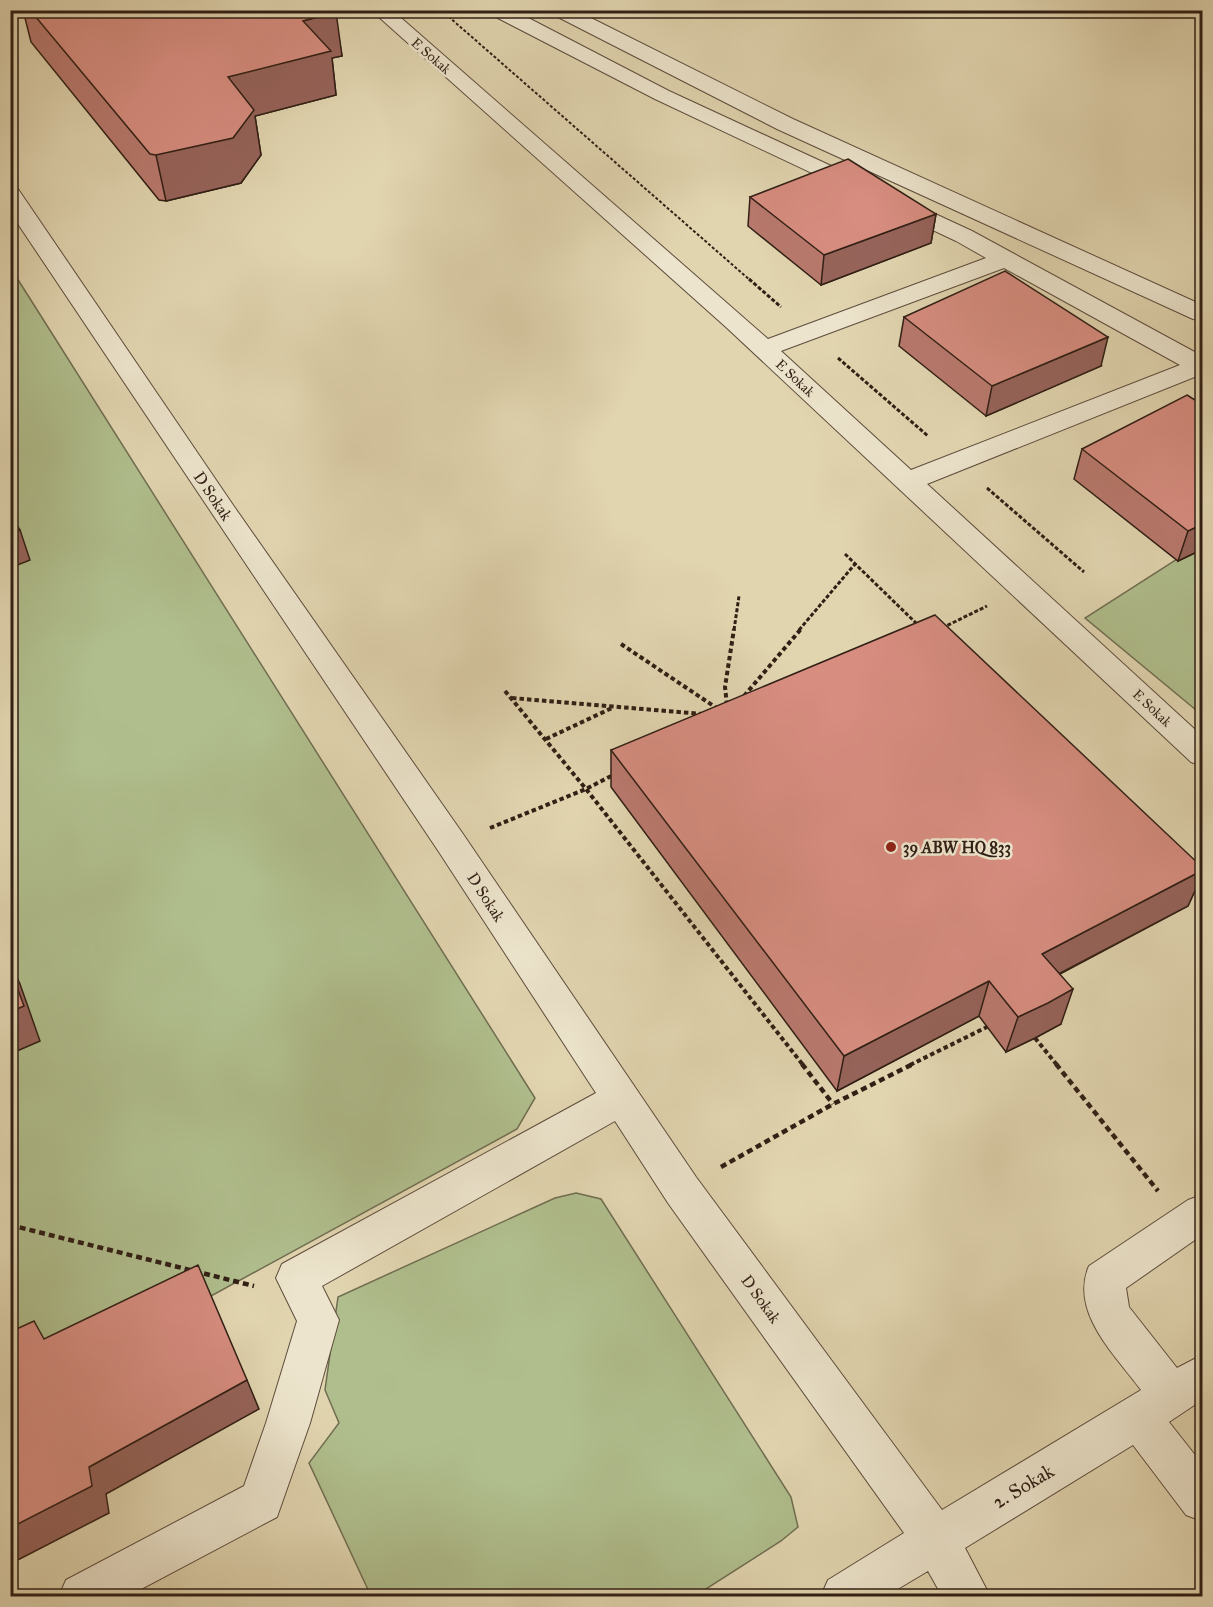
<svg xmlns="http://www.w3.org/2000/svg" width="1213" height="1607" font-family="'IM FELL Great Primer',serif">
<rect width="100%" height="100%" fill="#e1d5b0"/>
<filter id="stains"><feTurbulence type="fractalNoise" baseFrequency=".00333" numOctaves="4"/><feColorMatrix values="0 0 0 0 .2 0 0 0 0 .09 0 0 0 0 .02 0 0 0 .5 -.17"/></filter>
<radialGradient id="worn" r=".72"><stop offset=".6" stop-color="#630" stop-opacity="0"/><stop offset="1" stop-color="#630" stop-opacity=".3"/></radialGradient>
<g fill="#b0be8d" stroke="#706e51" stroke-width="1.5">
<polygon points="10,267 535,1098 517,1129 211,1296 10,1370"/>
<polygon points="1202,543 1202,715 1085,618"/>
<polygon points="576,1193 601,1199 791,1497 798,1527 781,1541 695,1596 371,1596 309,1463 339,1423 325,1390 338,1297 555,1198"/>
</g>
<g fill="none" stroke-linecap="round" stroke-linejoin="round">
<g stroke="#5d4c3c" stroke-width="2">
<g id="minor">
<path d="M371,10H392L768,339L986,258L956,241L655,99L490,14L488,10H513L669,91L972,231L1202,356V374L927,484L1202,736V766L1191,762L727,328ZM1004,268L1180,365L911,470L781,351Z"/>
<polygon points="550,10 575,10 793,119 1202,305 1202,321 1193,319 777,129 552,14"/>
<path d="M10,187L18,189L233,505L463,834L696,1177L942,1510L1141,1390C1116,1356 1069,1312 1089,1266L1188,1200L1202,1195V1235L1126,1288L1129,1307L1177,1368L1202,1355V1400L1169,1422L1202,1464V1521L1186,1515L1133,1445L965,1548L990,1596H942L928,1571L886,1596H821L828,1580L904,1533L668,1203L615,1121L322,1286L339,1320L310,1423L277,1517L128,1596H59L66,1580L244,1486L266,1423L297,1321L276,1278L282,1264L596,1093L439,852L10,212Z"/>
</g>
</g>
<polyline stroke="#311f15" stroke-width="2" stroke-dasharray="3 2" stroke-linecap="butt" points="441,10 751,281"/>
<g stroke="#311f15" stroke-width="3" stroke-dasharray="4 2" stroke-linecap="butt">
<polyline points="749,279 781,307"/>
<polyline points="838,358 928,436"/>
<polyline points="987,488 1084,572"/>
<polyline points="845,554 918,625"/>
<polyline points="942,628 987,606"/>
<polyline points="734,630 739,596"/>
<polyline points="799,630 855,564"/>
</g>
<g stroke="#311f15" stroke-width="4" stroke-dasharray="4.5 3" stroke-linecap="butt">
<polyline points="621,644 718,709"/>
<polyline points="505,691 586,789 803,1065"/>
<polyline points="744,696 801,629"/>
<polyline points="512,698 702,714"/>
<polyline points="727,705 725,687 734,629"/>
<polyline points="546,739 612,708"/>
<polyline points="490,828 586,789 613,775"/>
<polyline points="1035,1038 1057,1065"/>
<polyline points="910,1065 987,1027"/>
</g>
<g stroke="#311f15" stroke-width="4.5" stroke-dasharray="6 4" stroke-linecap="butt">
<polyline points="802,1064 833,1104"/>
<polyline points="1056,1064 1158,1191"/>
<polyline points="721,1167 833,1104 913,1064"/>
<polyline points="10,1225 254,1286"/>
</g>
<use href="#minor" fill="#ece4cc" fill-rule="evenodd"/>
</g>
<g fill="#b9796e" stroke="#311f15" stroke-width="1.5">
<polygon points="23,10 334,10 342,56 332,58 336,95 255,116 261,155 241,183 166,201 159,200 31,42"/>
<polygon points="750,197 936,214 931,243 821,285 748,226"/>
<polygon points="904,317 1101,366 986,416 899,346"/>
<polygon points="1203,405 1203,549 1178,561 1074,479 1082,449"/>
<polygon points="611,750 1203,868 1203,873 1188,906 1060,974 1061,1024 1035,1038 1006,1052 979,1016 837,1091 611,787"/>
</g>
<g fill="#96635a" stroke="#311f15" stroke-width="1.5">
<polygon points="336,12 342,56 332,58 336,95 255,116 261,155 241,183 166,201 156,155 228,77 303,21"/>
<polygon points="936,214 931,243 821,285 824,255"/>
<polygon points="1108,337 1101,366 986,416 992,386"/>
<polygon points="1203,524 1203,549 1178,561 1188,531"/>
<polygon points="20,530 30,560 10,568 10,533"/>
<polygon points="1203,870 1203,873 1188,906 1030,989 1042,954"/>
<polygon points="10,962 20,984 40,1041 10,1054"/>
<polygon points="989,981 979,1016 837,1091 844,1056"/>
<polygon points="1073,989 1061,1024 1035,1038 1006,1052 1018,1017"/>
<polygon points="247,1380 259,1409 106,1494 109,1513 10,1564 10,1528 89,1467"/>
</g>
<g fill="#d78d80" stroke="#311f15" stroke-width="1.5">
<polygon points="30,10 334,10 336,12 303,21 331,51 228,77 254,110 233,138 156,155 150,154"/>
<polygon points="848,159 936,214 824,255 750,197"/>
<polygon points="1005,271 1108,337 992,386 904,317"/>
<polygon points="1187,395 1203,405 1203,524 1188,531 1082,449"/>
<polygon points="10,514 20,530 10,533"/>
<polygon points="935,615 1203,868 1203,870 1042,954 1073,989 1048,1003 1018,1017 989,981 844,1056 611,750"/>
<polygon points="10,968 24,1006 10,1012"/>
<polygon points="198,1265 247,1380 89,1467 92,1486 10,1528 10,1332 34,1321 44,1339"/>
</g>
<circle fill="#8f2418" stroke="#ece4cc" stroke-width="2" cx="891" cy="847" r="6"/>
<g text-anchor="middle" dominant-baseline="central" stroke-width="5" stroke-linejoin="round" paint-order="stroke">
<g font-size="14" fill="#311f15" stroke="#ece4cc">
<text transform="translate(431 56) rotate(41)">E Sokak</text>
<text transform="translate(795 378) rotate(43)">E Sokak</text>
<text transform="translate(1152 708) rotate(43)">E Sokak</text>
</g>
<g font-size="16" fill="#311f15" stroke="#ece4cc">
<text transform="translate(213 496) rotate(56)">D Sokak</text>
<text transform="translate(486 897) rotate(57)">D Sokak</text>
<text transform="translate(761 1299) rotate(54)">D Sokak</text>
</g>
<g font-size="16" font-weight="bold" fill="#311f15" stroke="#ece4cc" text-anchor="start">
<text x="903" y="847">39 ABW HQ 833</text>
</g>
<g font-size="20" fill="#311f15" stroke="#ece4cc">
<text transform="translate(1023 1486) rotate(-31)">2. Sokak</text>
</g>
</g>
<rect width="1213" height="1607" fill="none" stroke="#e1d5b0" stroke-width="36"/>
<rect x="12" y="12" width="1189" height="1583" fill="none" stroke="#311f15" stroke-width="3"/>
<rect x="18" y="18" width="1177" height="1571" fill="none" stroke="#311f15" stroke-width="1.5"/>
<rect width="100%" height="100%" filter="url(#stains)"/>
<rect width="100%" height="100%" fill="url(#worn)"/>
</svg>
